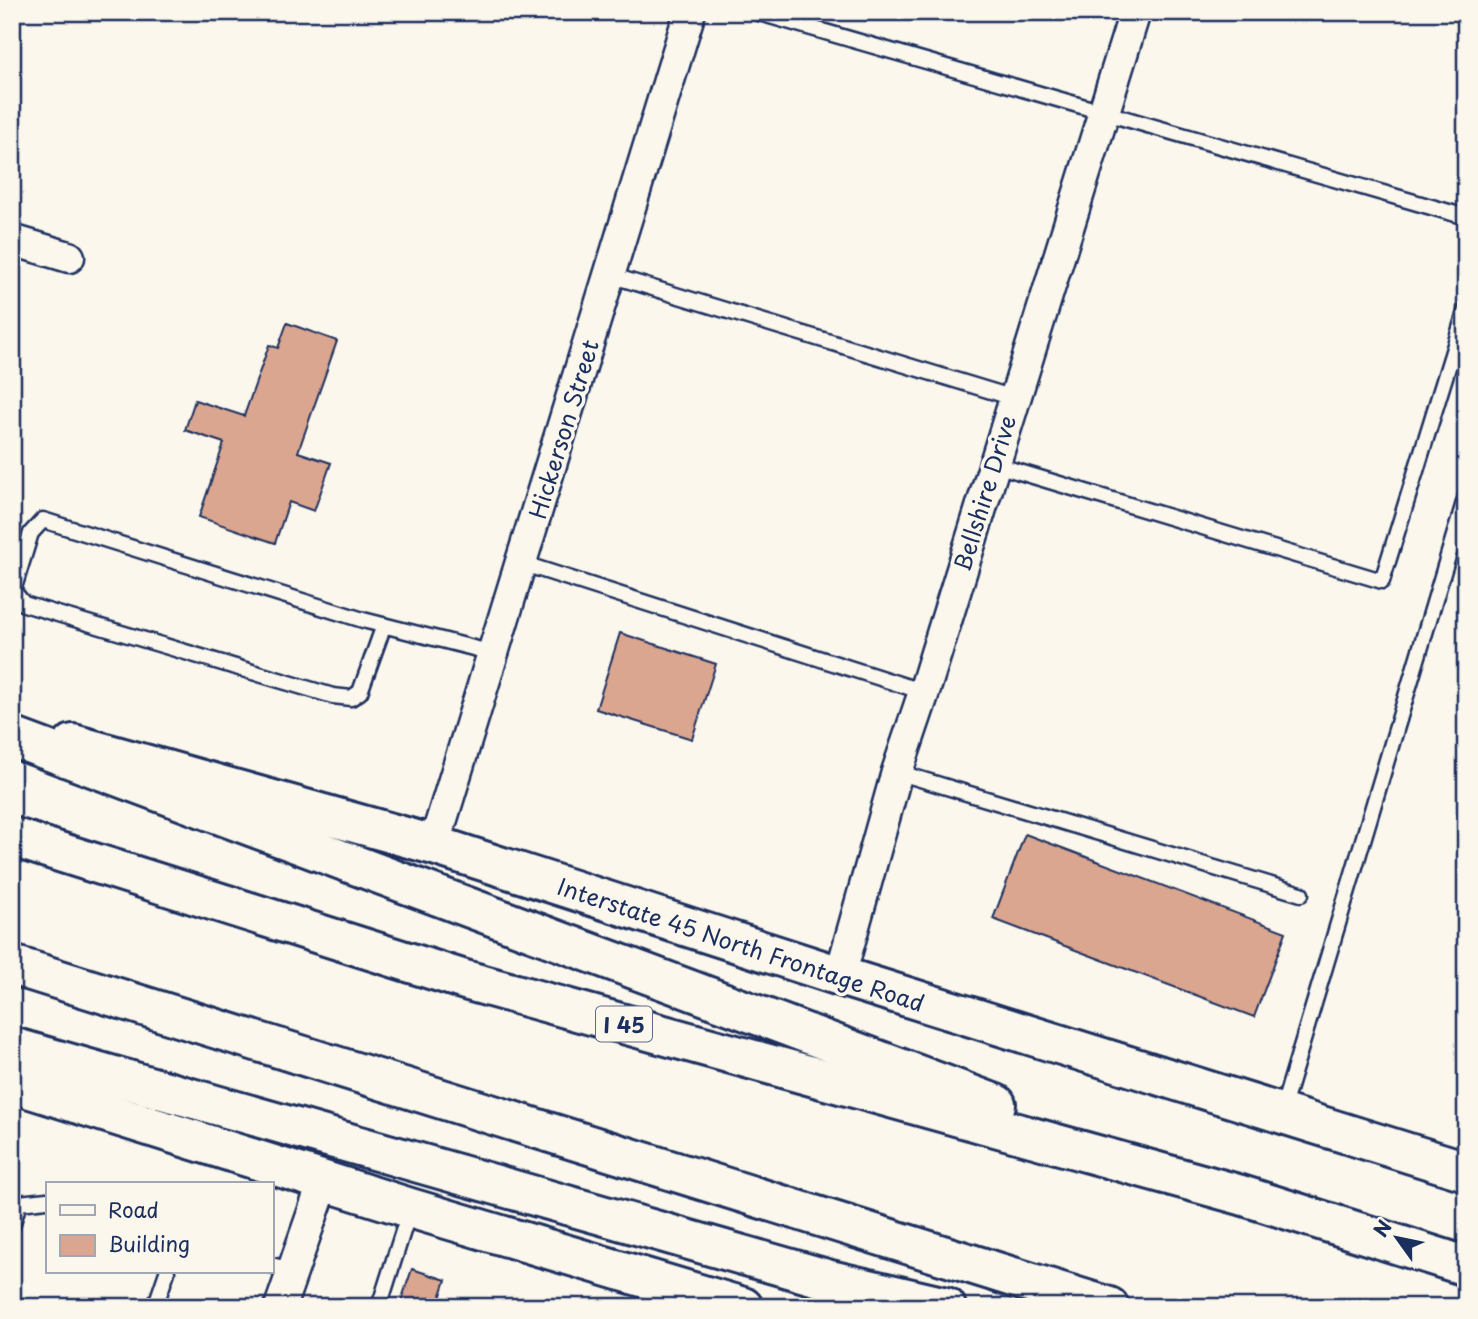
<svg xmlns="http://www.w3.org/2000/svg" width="1478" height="1319" font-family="'Playpen Sans',sans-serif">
<rect width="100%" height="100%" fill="#fbf7ec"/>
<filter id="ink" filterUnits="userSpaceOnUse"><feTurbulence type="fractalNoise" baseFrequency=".0143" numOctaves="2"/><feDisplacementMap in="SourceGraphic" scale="14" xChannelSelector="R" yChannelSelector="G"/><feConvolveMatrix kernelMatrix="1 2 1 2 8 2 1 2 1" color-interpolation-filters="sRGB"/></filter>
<g filter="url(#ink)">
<g fill="#dba690" stroke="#1b2f5e" stroke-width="2">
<polygon points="287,323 337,341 298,452 331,463 314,511 289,502 275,543 199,517 224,443 185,430 195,400 244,416 269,345 278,348"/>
<polygon points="620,633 716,664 692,739 596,709"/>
<polygon points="1025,834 1286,932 1254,1017 993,919"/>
<polygon points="412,1269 446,1280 437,1307 399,1307"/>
</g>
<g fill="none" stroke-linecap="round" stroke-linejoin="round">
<g stroke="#1b2f5e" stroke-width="19">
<g id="service">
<polyline points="756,12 1466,217"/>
<polyline points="610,275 1014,398"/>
<polyline points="993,464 1382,581 1466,309"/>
<polyline points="521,563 924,692"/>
<polyline points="384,625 360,692 351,698 333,696 24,604 13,591 31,533 43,520 363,620 493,653"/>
<polyline points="897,772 1301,894"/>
<polyline points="1281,1114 1466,496"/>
<polyline points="12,1226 19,1203 47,1200"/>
<polyline points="271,1265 292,1270"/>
<polyline points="155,1307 167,1272"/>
<polyline points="379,1307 410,1209"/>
</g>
</g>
<g stroke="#1b2f5e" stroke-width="35">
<g id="minor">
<polyline points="12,240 69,257"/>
<polyline points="434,845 690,12"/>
<polyline points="840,976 897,772 924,692 1135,12"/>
<polyline points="280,1307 324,1181"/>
</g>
</g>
<g stroke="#1b2f5e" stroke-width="44">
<g id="secondary">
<polyline points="73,744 434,845 840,976 1466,1171"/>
<polyline points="12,1083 410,1208 743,1307"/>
</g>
</g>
<g stroke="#1b2f5e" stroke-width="44">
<g id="motorway">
<polyline points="12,737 996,1104"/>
<polyline points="12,837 465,980 1241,1195 1466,1266"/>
<polyline points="12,965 1109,1307"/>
<polyline points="12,1047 830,1280 946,1307"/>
</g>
</g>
<use href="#service" stroke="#fbf7ec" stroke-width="14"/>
<use href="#minor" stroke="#fbf7ec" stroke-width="30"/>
<use href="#secondary" stroke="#fbf7ec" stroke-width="38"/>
<use href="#motorway" stroke="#fbf7ec" stroke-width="38"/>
</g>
</g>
<g text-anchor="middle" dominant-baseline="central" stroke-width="7" stroke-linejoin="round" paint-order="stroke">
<rect fill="#fbf7ec" stroke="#5e6b89" stroke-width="2" x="596" y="1006.5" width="56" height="35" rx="5"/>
<g font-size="21" font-weight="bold" fill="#1b2f5e">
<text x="624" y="1024">I 45</text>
</g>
<g font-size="23" fill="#1b2f5e" stroke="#fbf7ec">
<text transform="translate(563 429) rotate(-73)">Hickerson Street</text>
<text transform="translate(984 493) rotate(-73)">Bellshire Drive</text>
<text transform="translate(741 944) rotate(18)">Interstate 45 North Frontage Road</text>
</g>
</g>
<rect width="1478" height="1319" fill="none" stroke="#fbf7ec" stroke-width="42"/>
<rect x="21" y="21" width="1436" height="1277" fill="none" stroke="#1b2f5e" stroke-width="2.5" filter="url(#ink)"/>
<rect x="46" y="1182" width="228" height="91" fill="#fbf7ec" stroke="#a1a7b3" stroke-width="2"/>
<rect x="60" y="1205" width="35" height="10" fill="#fbf7ec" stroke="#a1a7b3" stroke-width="2"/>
<text x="108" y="1218" font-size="21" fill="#1b2f5e">Road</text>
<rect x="60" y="1235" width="35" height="21" fill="#dba690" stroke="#a1a7b3" stroke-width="2"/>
<text x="108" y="1252" font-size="21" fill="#1b2f5e">Building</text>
<g transform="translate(1397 1238) rotate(303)" stroke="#fbf7ec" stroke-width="5" paint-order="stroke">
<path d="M0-5L12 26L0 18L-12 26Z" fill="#1b2f5e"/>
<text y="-10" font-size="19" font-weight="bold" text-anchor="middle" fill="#1b2f5e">N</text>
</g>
</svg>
